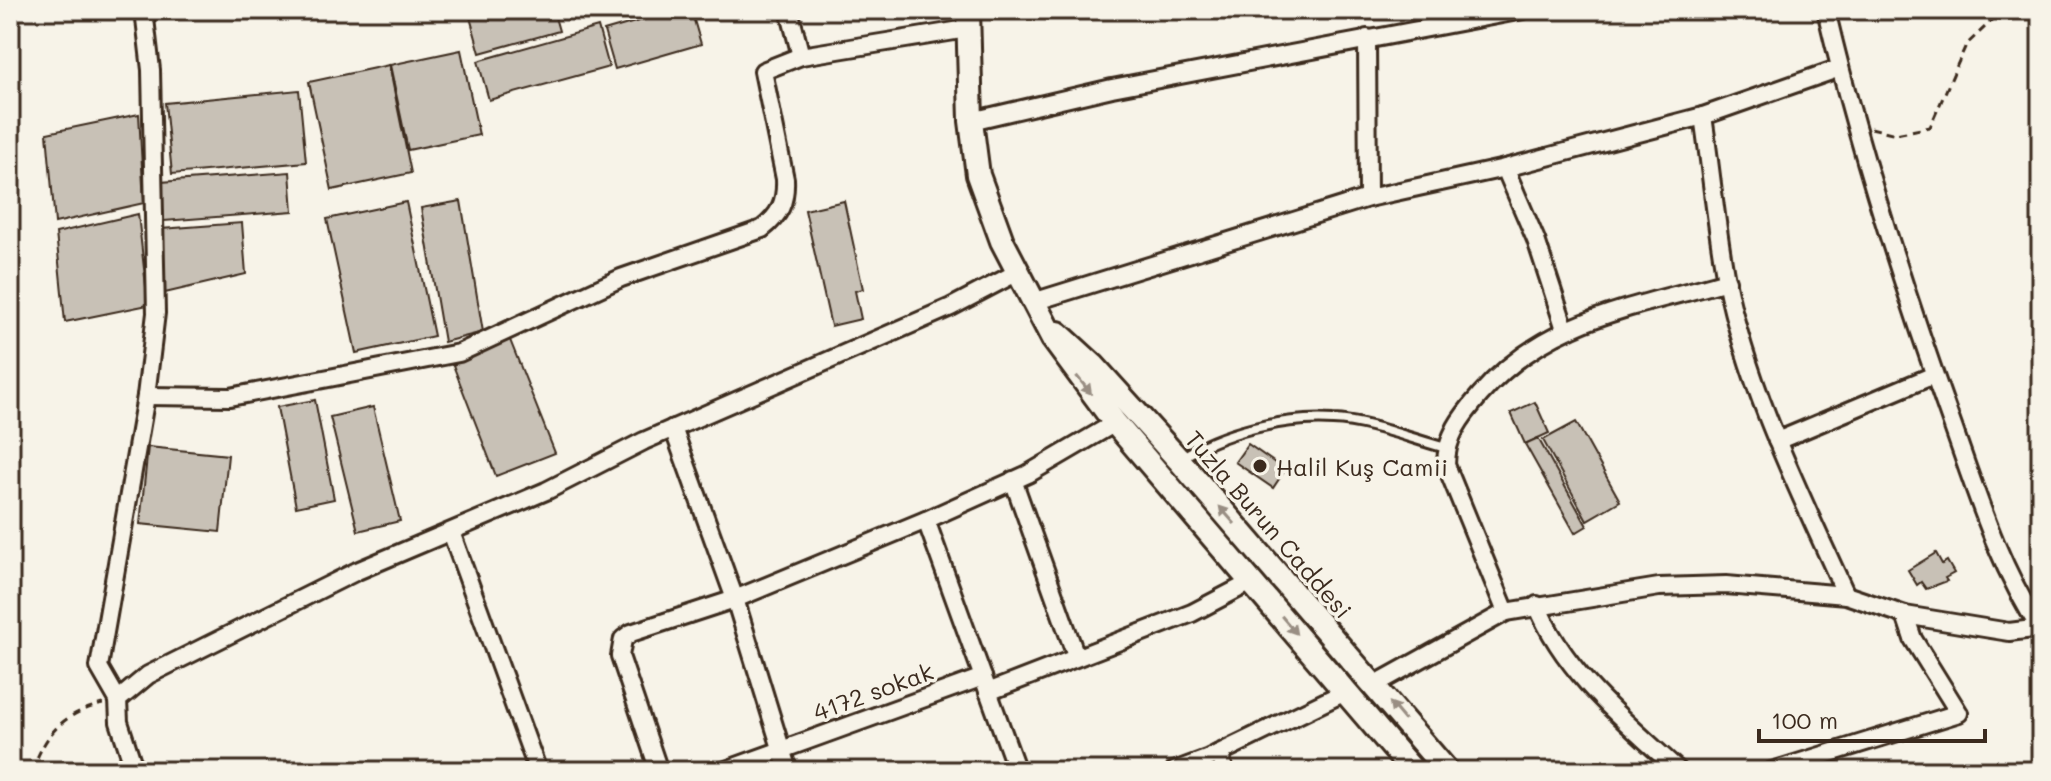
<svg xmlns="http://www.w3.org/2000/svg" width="2051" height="781" font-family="Mali,sans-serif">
<rect width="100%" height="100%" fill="#f7f3e8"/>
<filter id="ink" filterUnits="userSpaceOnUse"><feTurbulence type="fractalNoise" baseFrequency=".0125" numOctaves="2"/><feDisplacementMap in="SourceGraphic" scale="16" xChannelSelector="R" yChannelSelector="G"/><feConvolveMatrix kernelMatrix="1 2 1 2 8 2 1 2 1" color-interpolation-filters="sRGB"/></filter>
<g filter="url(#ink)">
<g fill="#c8c1b6" stroke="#3b2a1e" stroke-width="2">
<polygon points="468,10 553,10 559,31 480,53"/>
<polygon points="677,10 691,10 701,44 615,69 604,31"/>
<polygon points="598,27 609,67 489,100 478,61"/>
<polygon points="461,50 479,135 408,150 390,65"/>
<polygon points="389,65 411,173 332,190 309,82"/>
<polygon points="299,90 306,162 172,174 165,103"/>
<polygon points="139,114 144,203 55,223 47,133"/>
<polygon points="290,172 293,211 164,221 161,182"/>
<polygon points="461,201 483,332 444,342 421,208"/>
<polygon points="844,201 863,289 855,291 861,319 831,326 805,210"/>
<polygon points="406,202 434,336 356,353 327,219"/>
<polygon points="138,214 148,305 65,322 56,233"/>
<polygon points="242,223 246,274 165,293 161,229"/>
<polygon points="508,335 555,453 496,476 453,365"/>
<polygon points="315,400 334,499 296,507 277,407"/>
<polygon points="1535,402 1549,433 1525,444 1511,413"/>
<polygon points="373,407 400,521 358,531 330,417"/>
<polygon points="1576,422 1620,501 1587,520 1543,440"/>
<polygon points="1538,438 1587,526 1575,533 1525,444"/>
<polygon points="1248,444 1285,470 1273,488 1235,462"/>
<polygon points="148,447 228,455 220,532 140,524"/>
<polygon points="1936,553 1942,564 1947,561 1954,573 1945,578 1947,581 1926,589 1921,582 1917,585 1908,570"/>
</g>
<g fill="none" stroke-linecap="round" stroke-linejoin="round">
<g stroke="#3b2a1e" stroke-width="14">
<path id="lane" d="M1180,459C1221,432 1283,417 1333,420C1367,421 1412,439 1446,448"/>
</g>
<g stroke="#3b2a1e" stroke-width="22">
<g id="street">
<polyline points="789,10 801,56"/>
<path d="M1826,10C1859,151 1903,287 1952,424C1977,495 1999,567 2041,630"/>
<polyline points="1367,38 1368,198"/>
<path d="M1703,116C1711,170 1716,226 1726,280C1748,390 1800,493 1846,595"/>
<polyline points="971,121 1112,88 1523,10"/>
<polyline points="1505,168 1536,240 1565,329"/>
<polyline points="1033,302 1368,198 1505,168 1703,116 1840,68"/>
<path d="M146,396L230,397L459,353L621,278L762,229C780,215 786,202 785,179L763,71L801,56L967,29"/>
<polyline points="673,428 735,599 788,771"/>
<polyline points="1777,441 1934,375"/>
<polyline points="1013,480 1076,656"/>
<polyline points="926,520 1017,771"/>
<polyline points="451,532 538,771"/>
<path d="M1537,605C1564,673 1627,723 1679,771"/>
<path d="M1506,612L1446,465C1446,436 1461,417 1480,395C1547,318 1633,308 1727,281"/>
<polyline points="1374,685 1506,612 1659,587 1726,585 1846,595 1905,615 2009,632 2041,628"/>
<polyline points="988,692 1192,613 1253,581"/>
<polyline points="118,700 99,667 146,396 156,313 151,70 144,10"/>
<polyline points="1219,753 1225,771"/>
<polyline points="135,771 119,722 118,700 148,675 357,571 546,491 644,441 951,307 1018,272"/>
<polyline points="659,771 620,656 623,639 631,633 735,599 926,520 1028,474 1115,423"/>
<polyline points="723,771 983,677"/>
<polyline points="1174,771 1209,758 1345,692"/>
<polyline points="1772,771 1959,713 1913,639 1905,615"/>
</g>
</g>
<g stroke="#3b2a1e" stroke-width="28">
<g id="secondary">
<polyline points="968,10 971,121 978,175 1002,241 1053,339 1115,423 1413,771"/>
<polyline points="1058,333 1093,365 1179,460 1447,771"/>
</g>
</g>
<g stroke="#3b2a1e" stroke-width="3" stroke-dasharray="8 6" stroke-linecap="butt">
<polyline points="1871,128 1896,134 1930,127 1966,45 2003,10"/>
<path d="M32,771C45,734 63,713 103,704"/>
</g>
<use href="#lane" stroke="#f7f3e8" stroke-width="8"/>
<use href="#street" stroke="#f7f3e8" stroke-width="16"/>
<use href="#secondary" stroke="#f7f3e8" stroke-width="22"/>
</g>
<defs><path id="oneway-solid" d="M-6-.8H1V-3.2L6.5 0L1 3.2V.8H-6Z" transform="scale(2)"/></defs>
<g fill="#998e83">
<use href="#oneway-solid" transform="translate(1084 385) rotate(51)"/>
<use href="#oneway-solid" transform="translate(1227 515) rotate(-131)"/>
<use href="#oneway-solid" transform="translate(1289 625) rotate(50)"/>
<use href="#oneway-solid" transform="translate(1397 711) rotate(-130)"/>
</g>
</g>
<circle fill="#3b2a1e" stroke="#f7f3e8" stroke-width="3" cx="1260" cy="466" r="8"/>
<g text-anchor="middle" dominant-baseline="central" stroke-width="7" stroke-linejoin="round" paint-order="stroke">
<g font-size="24" fill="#3b2a1e" stroke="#f7f3e8" text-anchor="start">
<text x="1276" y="466">Halil Kuş Camii</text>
</g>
<g font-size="24" fill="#3b2a1e" stroke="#f7f3e8">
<text transform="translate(1269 524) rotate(49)">Tuzla Burun Caddesi</text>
<text transform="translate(873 691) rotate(-20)">4172 sokak</text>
</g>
</g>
<rect width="2051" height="781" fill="none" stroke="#f7f3e8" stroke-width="40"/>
<rect x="20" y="20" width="2011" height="741" fill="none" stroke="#3b2a1e" stroke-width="3" filter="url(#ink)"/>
<path d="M1759 729v12h226v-12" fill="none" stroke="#3b2a1e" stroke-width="4"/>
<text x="1771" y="729" font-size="24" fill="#3b2a1e" stroke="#f7f3e8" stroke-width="6" paint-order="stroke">100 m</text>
</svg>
